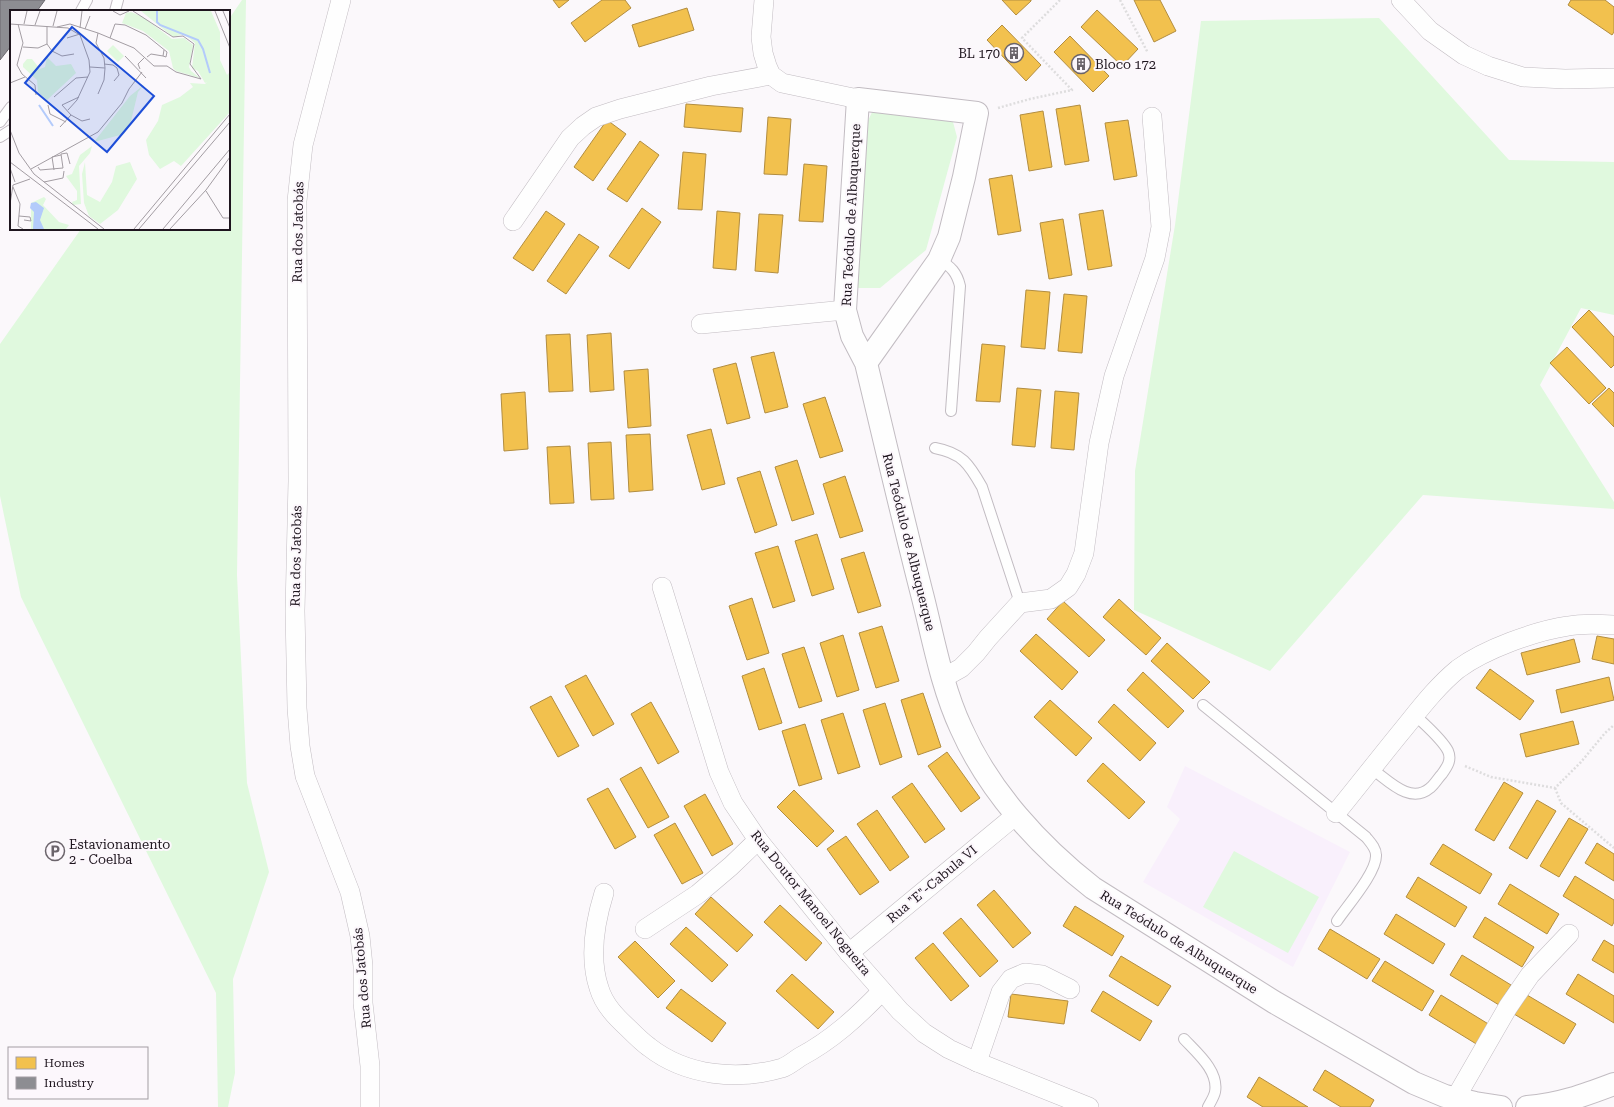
<svg xmlns="http://www.w3.org/2000/svg" width="1614" height="1107" font-family="'Roboto Serif',serif">
<rect width="100%" height="100%" fill="#fbf8fb"/>
<polygon fill="#f9f0fc" points="1185,766 1350,852 1293,967 1143,882 1180,819 1167,807"/>
<g fill="#e0f9de">
<polygon points="242,0 246,0 237,575 247,783 269,872 233,979 235,1073 228,1107 218,1107 216,993 21,597 0,496 0,344 81,229 229,229 229,19"/>
<polygon points="1379,18 1509,160 1614,162 1614,315 1581,308 1540,385 1614,502 1614,509 1423,495 1270,671 1134,610 1135,471 1175,225 1201,21"/>
<polygon points="874,108 953,122 957,137 926,250 880,288 853,288 865,127"/>
<polygon points="1234,851 1319,897 1288,953 1203,907"/>
</g>
<g fill="#f2c14e" stroke="#b28d40">
<polygon points="553,0 569,0 559,8"/>
<polygon points="602,0 625,0 631,8 585,42 571,23"/>
<polygon points="1002,0 1031,0 1031,1 1016,15"/>
<polygon points="1134,0 1160,0 1176,31 1154,42"/>
<polygon points="1571,0 1605,0 1614,7 1614,32 1612,35 1568,5"/>
<polygon points="687,8 694,30 639,47 632,25"/>
<polygon points="1097,10 1138,49 1122,66 1081,27"/>
<polygon points="1002,25 1041,65 1026,81 987,40"/>
<polygon points="1070,36 1109,76 1093,92 1054,52"/>
<polygon points="686,104 743,108 741,132 684,127"/>
<polygon points="1080,105 1089,161 1065,165 1056,109"/>
<polygon points="1043,111 1052,167 1029,171 1020,115"/>
<polygon points="768,117 791,119 787,175 764,174"/>
<polygon points="607,120 626,134 593,181 574,167"/>
<polygon points="1128,120 1137,176 1114,180 1105,123"/>
<polygon points="640,141 659,155 627,202 607,189"/>
<polygon points="683,152 706,154 702,210 678,209"/>
<polygon points="804,164 827,166 823,222 799,221"/>
<polygon points="1012,175 1021,231 998,235 989,179"/>
<polygon points="642,208 661,222 629,269 609,256"/>
<polygon points="1103,210 1112,266 1088,270 1079,214"/>
<polygon points="546,211 565,224 533,271 513,258"/>
<polygon points="717,211 740,213 736,270 713,268"/>
<polygon points="759,214 783,215 778,273 755,271"/>
<polygon points="1063,219 1072,275 1049,279 1040,223"/>
<polygon points="579,234 599,247 566,294 547,281"/>
<polygon points="1026,290 1050,292 1045,349 1021,347"/>
<polygon points="1064,294 1087,296 1082,353 1058,351"/>
<polygon points="1589,310 1614,337 1614,365 1611,368 1572,327"/>
<polygon points="611,333 614,390 590,392 587,335"/>
<polygon points="570,334 573,391 549,392 546,335"/>
<polygon points="982,344 1005,346 1000,402 976,401"/>
<polygon points="1567,347 1606,388 1589,404 1550,363"/>
<polygon points="774,352 788,407 765,413 751,357"/>
<polygon points="736,363 750,418 727,424 713,369"/>
<polygon points="648,369 651,426 628,428 624,371"/>
<polygon points="1017,388 1041,390 1035,447 1012,445"/>
<polygon points="1609,388 1614,393 1614,427 1592,404"/>
<polygon points="1055,391 1079,393 1074,450 1051,448"/>
<polygon points="525,392 528,449 504,451 501,394"/>
<polygon points="825,397 843,451 820,458 803,404"/>
<polygon points="711,429 725,484 702,490 687,435"/>
<polygon points="650,434 653,490 629,492 626,435"/>
<polygon points="611,442 614,499 591,500 588,443"/>
<polygon points="570,446 574,503 550,504 547,447"/>
<polygon points="797,460 814,514 792,521 775,467"/>
<polygon points="760,471 777,525 755,533 737,478"/>
<polygon points="845,476 863,531 840,538 823,484"/>
<polygon points="817,534 834,589 812,596 795,541"/>
<polygon points="778,546 795,601 773,608 755,553"/>
<polygon points="864,552 881,606 858,613 841,559"/>
<polygon points="752,598 769,653 747,660 729,606"/>
<polygon points="1119,599 1161,638 1146,655 1103,617"/>
<polygon points="1063,601 1105,640 1089,657 1047,619"/>
<polygon points="882,626 899,681 876,688 859,633"/>
<polygon points="1036,634 1078,672 1062,690 1020,651"/>
<polygon points="843,635 859,690 837,697 820,643"/>
<polygon points="1597,636 1614,639 1614,664 1592,659"/>
<polygon points="1574,639 1580,662 1527,675 1521,653"/>
<polygon points="1167,643 1210,682 1193,699 1151,661"/>
<polygon points="804,647 822,701 799,708 782,654"/>
<polygon points="764,668 782,723 759,730 742,676"/>
<polygon points="1490,669 1534,701 1520,720 1476,688"/>
<polygon points="1143,672 1184,711 1168,728 1127,690"/>
<polygon points="586,675 614,724 593,736 565,686"/>
<polygon points="1609,677 1614,700 1561,713 1556,690"/>
<polygon points="923,693 941,747 918,755 901,700"/>
<polygon points="551,696 579,746 558,757 530,707"/>
<polygon points="1050,700 1092,738 1076,756 1034,717"/>
<polygon points="651,702 679,752 658,764 631,714"/>
<polygon points="885,703 902,757 880,765 863,710"/>
<polygon points="1114,704 1156,743 1140,761 1098,722"/>
<polygon points="843,713 860,767 838,774 821,720"/>
<polygon points="1573,721 1579,744 1526,757 1520,734"/>
<polygon points="805,724 822,779 799,786 782,731"/>
<polygon points="947,752 980,798 961,812 928,766"/>
<polygon points="1103,763 1145,802 1129,819 1087,781"/>
<polygon points="641,767 669,817 648,828 620,779"/>
<polygon points="1504,782 1523,793 1494,841 1475,830"/>
<polygon points="912,783 945,829 925,843 892,797"/>
<polygon points="608,788 636,837 615,849 587,799"/>
<polygon points="794,790 834,831 817,847 777,807"/>
<polygon points="705,794 733,844 712,856 684,806"/>
<polygon points="1537,800 1556,811 1527,859 1509,848"/>
<polygon points="877,810 909,857 890,871 857,824"/>
<polygon points="1569,818 1588,829 1559,877 1540,866"/>
<polygon points="675,823 703,873 682,884 654,835"/>
<polygon points="846,836 879,882 860,895 827,849"/>
<polygon points="1597,843 1614,854 1614,881 1585,863"/>
<polygon points="1443,844 1492,874 1480,894 1430,864"/>
<polygon points="1575,876 1614,900 1614,922 1612,926 1563,896"/>
<polygon points="1418,877 1467,907 1455,927 1406,897"/>
<polygon points="1510,884 1559,914 1547,934 1498,904"/>
<polygon points="994,890 1031,933 1013,948 977,905"/>
<polygon points="711,897 753,935 737,952 695,914"/>
<polygon points="780,905 822,943 806,961 764,922"/>
<polygon points="1075,906 1124,936 1112,956 1063,926"/>
<polygon points="1396,914 1445,944 1433,964 1384,934"/>
<polygon points="1485,917 1534,947 1522,967 1473,937"/>
<polygon points="961,918 998,961 980,977 943,933"/>
<polygon points="686,927 728,965 712,982 670,944"/>
<polygon points="1330,929 1380,959 1367,979 1318,949"/>
<polygon points="1604,940 1614,946 1614,973 1592,960"/>
<polygon points="635,941 675,981 658,998 618,957"/>
<polygon points="933,943 969,986 951,1001 915,958"/>
<polygon points="1462,955 1511,985 1499,1005 1450,975"/>
<polygon points="1121,956 1171,986 1158,1006 1109,976"/>
<polygon points="1385,961 1434,991 1422,1011 1372,981"/>
<polygon points="792,974 834,1012 818,1029 776,991"/>
<polygon points="1578,974 1614,996 1614,1023 1566,994"/>
<polygon points="681,989 726,1023 712,1042 666,1008"/>
<polygon points="1103,991 1152,1021 1140,1041 1091,1011"/>
<polygon points="1011,994 1068,1001 1064,1024 1008,1017"/>
<polygon points="1441,995 1490,1025 1478,1045 1429,1015"/>
<polygon points="1527,995 1576,1024 1564,1044 1514,1014"/>
<polygon points="1325,1070 1374,1100 1370,1107 1341,1107 1313,1090"/>
<polygon points="1259,1077 1308,1107 1263,1107 1247,1097"/>
</g>
<polygon fill="#8d8d92" stroke="#6c696f" points="0,0 45,0 37,11 11,11 11,46 0,60"/>
<g fill="none" stroke-linecap="round" stroke-linejoin="round">
<g stroke="#c2bcc2" stroke-width="12">
<g id="service">
<polyline points="81,11 87,0"/>
<polyline points="115,11 118,0"/>
<polyline points="0,122 11,107"/>
<polyline points="0,137 11,130"/>
<path d="M939,260C951,266 957,273 960,286L951,411"/>
<path d="M935,448C962,453 969,464 982,487L1020,603"/>
<path d="M1203,705L1366,837C1370,842 1376,848 1376,855C1377,872 1347,906 1337,921"/>
<path d="M1372,769C1388,780 1410,805 1430,788C1435,784 1438,778 1442,774C1447,767 1452,760 1448,751C1442,739 1425,725 1415,715"/>
<path d="M1184,1039C1197,1053 1219,1071 1215,1092C1214,1097 1210,1103 1208,1107"/>
</g>
</g>
<g stroke="#c2bcc2" stroke-width="20">
<g id="minor">
<polyline points="341,0 303,145 297,201 298,481 295,611 297,708 300,746 305,776 350,892 360,936 363,966 363,1003 370,1066 370,1107"/>
<polyline points="764,0 761,37 763,53 767,66 771,75 782,83 858,99"/>
<polyline points="1401,0 1430,31 1464,55 1488,66 1523,77 1565,79 1614,78"/>
<polyline points="513,221 570,138 583,126 596,117 620,109 711,86 771,75"/>
<polyline points="701,324 845,310"/>
<polyline points="662,587 719,772 733,803 758,840 849,953 900,1011 924,1033 949,1049 977,1062 1089,1107"/>
<polyline points="943,678 961,668 976,653 988,638 1020,603 1051,599 1068,587 1076,574 1084,553 1099,443 1114,376 1155,258 1161,227 1152,117"/>
<path d="M1336,813C1358,786 1379,759 1401,732C1419,710 1436,687 1458,669C1485,649 1535,631 1568,626C1583,623 1599,624 1614,625"/>
<path d="M604,893C595,922 589,958 599,988C604,1005 616,1017 629,1029C635,1035 642,1042 649,1047C686,1076 738,1081 782,1068C788,1066 794,1061 800,1057C832,1040 857,1017 882,991"/>
<polyline points="645,929 698,894 731,866 758,840"/>
<polyline points="849,953 1016,815"/>
<polyline points="977,1062 1001,992 1011,979 1025,973 1042,975 1070,989"/>
<polyline points="1455,1099 1508,1007 1530,975 1569,934"/>
</g>
</g>
<g stroke="#c2bcc2" stroke-width="24">
<g id="tertiary">
<path d="M866,363L939,260L949,237L964,177L977,113L858,99L845,310L852,336L866,363C885,442 903,520 923,598C934,642 942,687 961,728C989,791 1039,846 1093,888L1274,1002L1414,1083L1445,1096L1475,1103L1501,1107"/>
<path d="M1527,1107C1558,1105 1585,1095 1614,1084"/>
</g>
</g>
<g stroke="#deddde" stroke-width="2.5" stroke-dasharray="2 2" stroke-linecap="butt">
<polyline points="1120,0 1148,53"/>
<polyline points="998,108 1030,99 1072,90 1022,38 1060,0"/>
<polyline points="1465,766 1491,777 1555,788 1581,762 1605,733 1614,725"/>
<polyline points="1555,788 1561,803 1614,848"/>
</g>
<use href="#service" stroke="#fefefe" stroke-width="10"/>
<use href="#minor" stroke="#fefefe" stroke-width="19"/>
<use href="#tertiary" stroke="#fefefe" stroke-width="22"/>
</g>
<defs>
<g id="building-ring" transform="scale(1)"><circle r="9.5" fill="#fcf7fc" stroke="#6b646b" stroke-width="1.5"/><path d="M-4-6H4V6H1V3H-1V6H-4ZM-2.5-4.3h1.7v1.8h-1.7ZM.8-4.3h1.7v1.8H.8ZM-2.5-1h1.7V.8h-1.7ZM.8-1h1.7V.8H.8Z" fill="#6b646b"/></g>
<g id="parking-ring" transform="scale(1)"><circle r="9.5" fill="#fcf7fc" stroke="#6b646b" stroke-width="1.5"/><path d="M-3.5-5.5H1a3.5 3.5 0 0 1 0 7H-1V5.5H-3.5ZM-1-3.4V-.6H.8a1.4 1.4 0 0 0 0-2.8Z" fill="#6b646b"/></g>
</defs>
<g fill-rule="evenodd">
<use href="#building-ring" x="1014" y="53"/>
<use href="#building-ring" x="1081" y="64"/>
<use href="#parking-ring" x="55" y="851"/>
</g>
<g text-anchor="middle" dominant-baseline="central" stroke-width="4" stroke-linejoin="round" paint-order="stroke">
<g font-size="13" fill="#1e151e" stroke="#fcf7fc" text-anchor="start">
<text x="1000" y="53" text-anchor="end">BL 170</text>
<text x="1095" y="64">Bloco 172</text>
<text x="69" y="844">Estavionamento<tspan x="69" dy="15">2 - Coelba</tspan></text>
</g>
<g font-size="13" fill="#1e151e" stroke="#fcf7fc">
<text transform="translate(851 215) rotate(-87)">Rua Teódulo de Albuquerque</text>
<text transform="translate(298 232) rotate(-89)">Rua dos Jatobás</text>
<text transform="translate(909 542) rotate(76)">Rua Teódulo de Albuquerque</text>
<text transform="translate(296 556) rotate(-89)">Rua dos Jatobás</text>
<text transform="translate(932 884) rotate(-40)">Rua "E"-Cabula VI</text>
<text transform="translate(811 903) rotate(51)">Rua Doutor Manoel Nogueira</text>
<text transform="translate(1179 942) rotate(32)">Rua Teódulo de Albuquerque</text>
<text transform="translate(362 978) rotate(-95)">Rua dos Jatobás</text>
</g>
</g>
<g transform="translate(10 10)">
<rect width="220" height="220" fill="#fbf8fb"/>
<path d="M131,1H201L210,22V50L217,65L220,62V102L171,156L164,151L150,159L139,145L136,130L148,111L152,95L170,87L183,77L180,73L195,74L197,72L195,73L188,61L182,58L185,33L174,24L163,27ZM121,2L133,7L162,29L174,28L183,35L179,57L181,61L190,68L166,61L163,58L159,41L133,21L112,13L116,3ZM103,35L114,46L108,52L97,41ZM37,47L46,56L61,54L66,63L37,90L28,82L27,70L13,57V54L17,49H22L30,59L35,57ZM135,74L128,82L121,111L114,124L84,132L120,86ZM82,136L80,143L69,156L71,194L63,195L62,192L67,190V181L56,166L62,164L70,145ZM75,152L77,185L90,192L102,172L106,156L120,152L127,169L108,200L90,214L79,206L74,193L72,164ZM34,187L36,189L33,195L49,212L59,215L56,219H21V193Z" fill="#e0f9de"/>
<path d="M26,192L34,198L30,210L34,219H23L24,202L20,198L21,193Z" fill="#b3cbfb"/>
<path fill="none" stroke="#b3cbfb" stroke-width="2" d="M147,1V12L150,15L188,30L193,39L200,63M29,95L43,116"/>
<path fill="none" stroke="#a39da3" stroke-width="1" d="M103,1L110,5L119,1M205,1L220,38M213,1L220,18M0,14L58,18L70,25L79,50L80,62L67,90L58,100M8,14L13,33L7,55L12,64L25,75L26,85M14,14L17,1M25,15L30,1M37,16V34L42,41L52,46L64,44M43,16L47,1M47,17L60,14L88,23L124,38L144,56H157L166,62L191,69L180,54L184,34L173,26L163,27L123,1M70,18L72,1M75,19L80,6M88,23L86,33L94,48L95,58L94,70L88,84M57,28L70,24M100,28L105,14L115,15L136,25L157,42L156,47L153,46M13,37L28,38L37,34M115,46L136,68M137,47L141,44L153,46L154,40M94,54L103,55L107,58L109,65L104,71M80,57L95,58M130,59L128,54L134,48M0,73L15,67M44,87L66,68L78,67M38,95L40,104L56,112M61,105L72,111L80,109M50,117L61,105L52,95L69,87M0,120L9,143L24,164L94,219M0,152L88,219M28,157L30,160L53,158L51,144L57,143L60,154M0,158L5,172M21,159L88,122L112,93L119,79L132,62M44,160L42,147L51,145M34,172L53,168L54,161M3,177L10,194L8,216L13,219M196,181L213,208H220M0,194L3,175L20,169M9,206L20,207L21,211L14,210M124,219L220,104M129,219L220,112M153,219L220,139M160,219L196,180L220,147"/>
<path fill="#1d4ed8" fill-opacity="0.15" stroke="#1d4ed8" stroke-width="2" d="M62,17L144,86L97,142L15,73Z"/>
<rect width="220" height="220" fill="none" stroke="#1e151e" stroke-width="2"/>
</g>
<rect x="8" y="1047" width="140" height="52" fill="#fcf7fc" stroke="#a39da3"/>
<rect x="16" y="1057" width="20" height="12" fill="#f2c14e" stroke="#a39da3"/>
<text x="44" y="1067" font-size="12" fill="#1e151e">Homes</text>
<rect x="16" y="1077" width="20" height="12" fill="#8d8d92" stroke="#a39da3"/>
<text x="44" y="1087" font-size="12" fill="#1e151e">Industry</text>
</svg>
